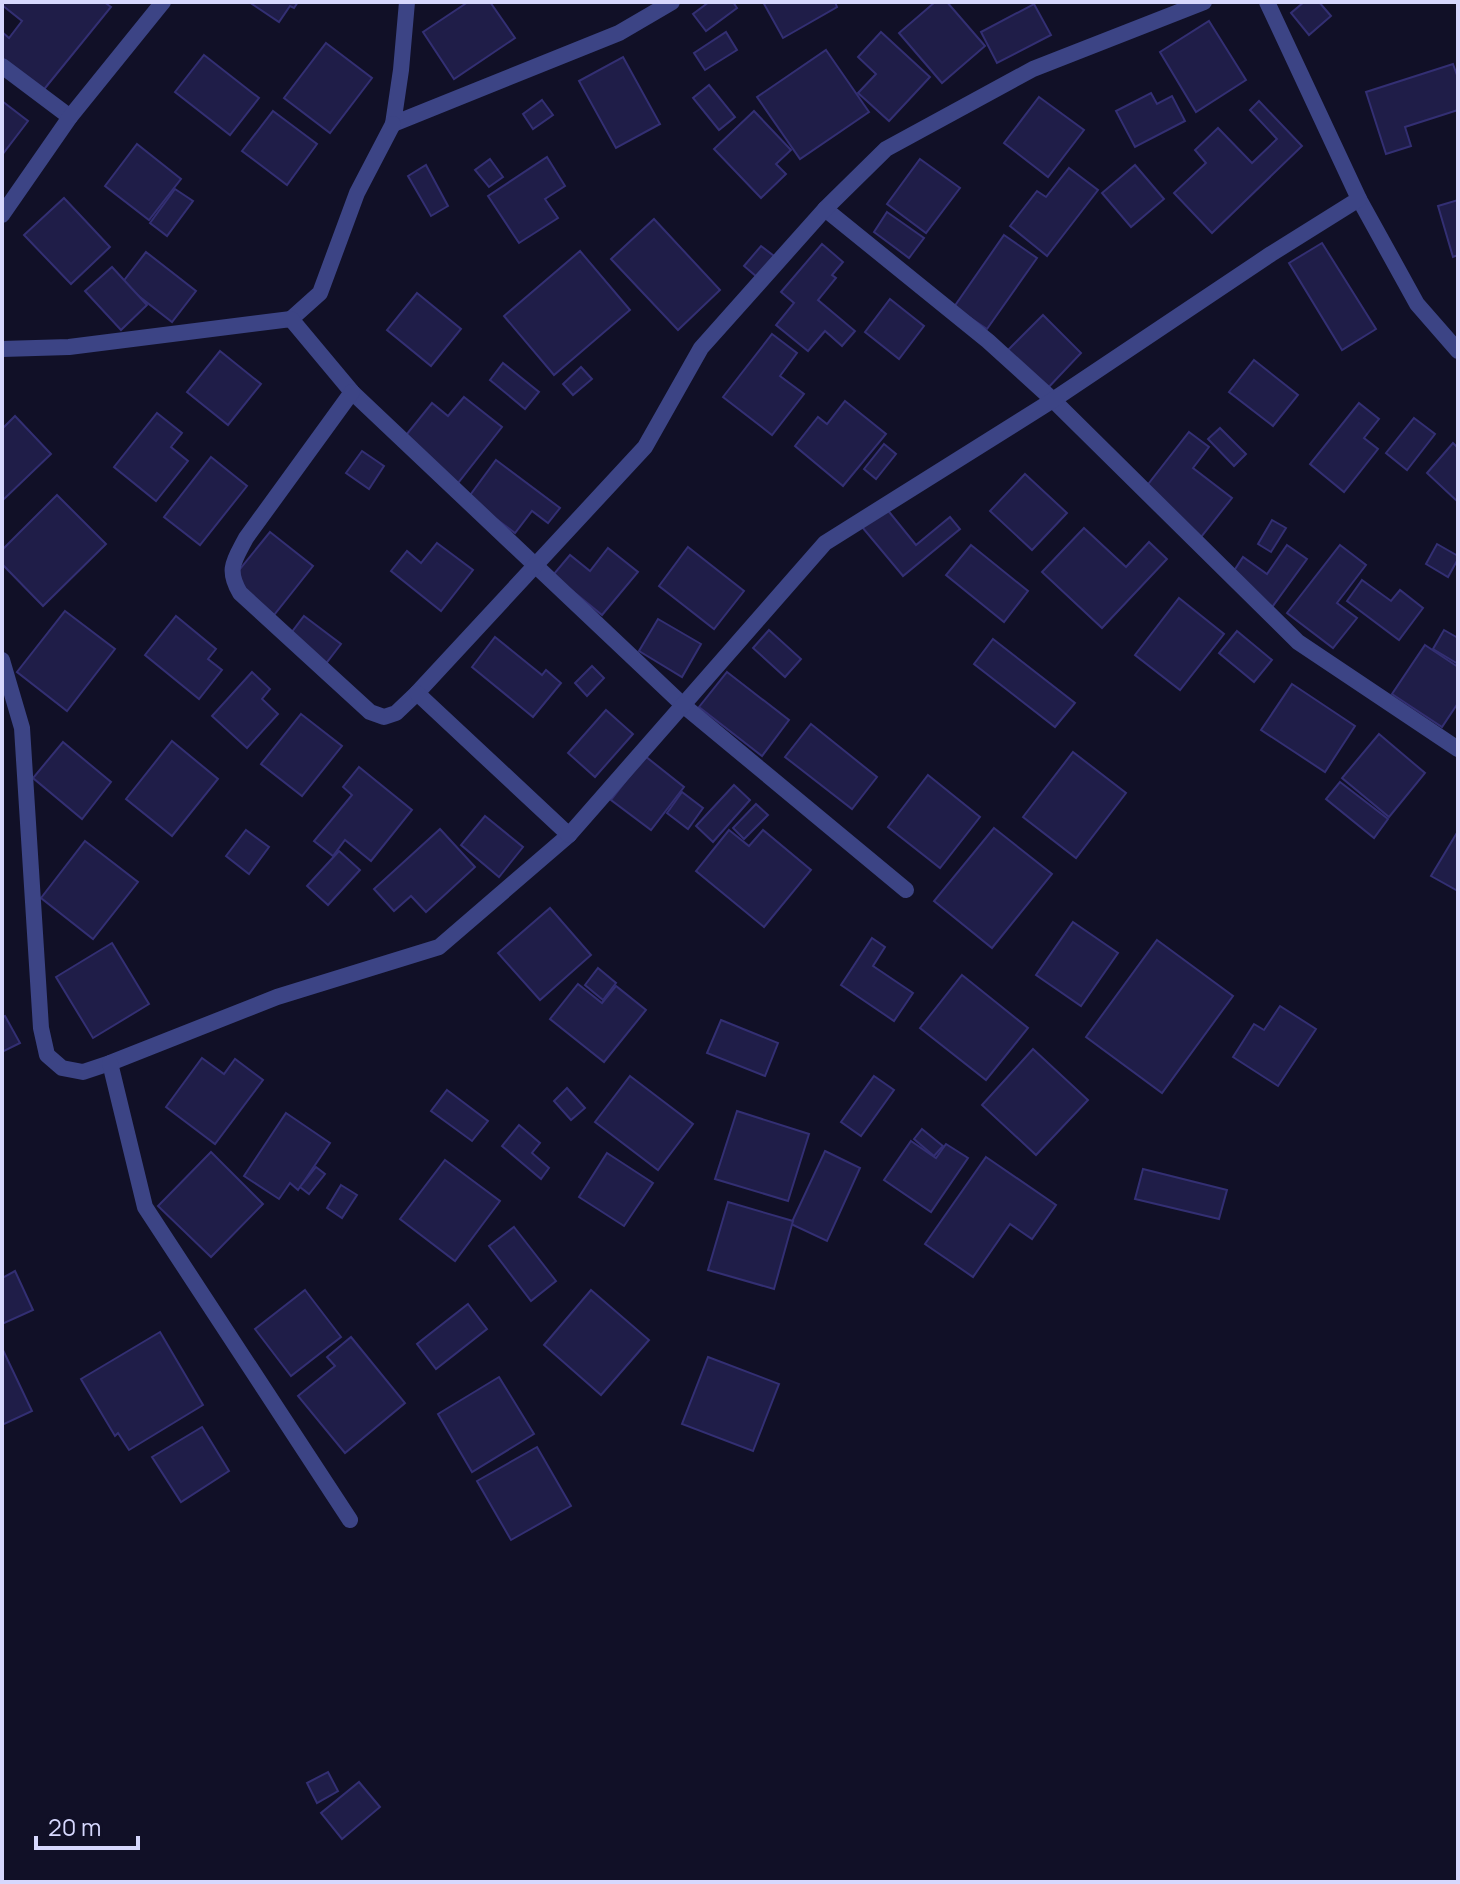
<svg xmlns="http://www.w3.org/2000/svg" width="1460" height="1884" font-family="Manrope,sans-serif">
<rect width="100%" height="100%" fill="#111027"/>
<g fill="#1f1d48" stroke="#332f73" stroke-width="2">
<polygon points="2,2 104,2 111,7 37,98 2,70 2,32 9,38 22,21 2,5"/>
<polygon points="249,2 298,2 294,8 290,6 279,22"/>
<polygon points="468,2 490,2 515,38 454,79 423,32"/>
<polygon points="709,2 733,2 737,8 706,31 693,14"/>
<polygon points="763,2 835,2 837,7 783,38"/>
<polygon points="935,2 947,2 985,46 942,83 899,33"/>
<polygon points="1304,2 1319,2 1331,16 1309,35 1291,13"/>
<polygon points="1034,4 1051,35 997,63 981,32"/>
<polygon points="1209,21 1246,80 1196,112 1160,52"/>
<polygon points="726,32 737,50 705,70 694,53"/>
<polygon points="881,32 930,77 889,121 858,93 876,74 858,57"/>
<polygon points="326,43 372,78 330,133 284,98"/>
<polygon points="826,50 869,112 800,159 757,97"/>
<polygon points="204,55 259,98 230,135 175,92"/>
<polygon points="623,57 660,124 616,148 579,81"/>
<polygon points="1453,64 1458,78 1458,110 1405,127 1411,146 1386,154 1366,92"/>
<polygon points="709,85 735,117 719,130 693,98"/>
<polygon points="1151,93 1157,104 1172,96 1185,121 1135,147 1116,111"/>
<polygon points="1039,97 1084,130 1048,177 1004,143"/>
<polygon points="542,100 553,115 533,129 523,114"/>
<polygon points="2,101 28,121 2,155"/>
<polygon points="1259,101 1302,146 1212,233 1174,193 1206,163 1195,150 1218,128 1252,163 1277,139 1250,110"/>
<polygon points="273,111 317,144 287,185 242,151"/>
<polygon points="754,111 791,150 776,164 786,174 761,198 714,149"/>
<polygon points="137,144 181,179 149,220 105,186"/>
<polygon points="547,157 565,186 545,199 558,218 519,243 488,196"/>
<polygon points="490,159 503,177 489,187 475,170"/>
<polygon points="920,159 960,188 926,233 887,204"/>
<polygon points="426,165 448,206 431,216 408,176"/>
<polygon points="1135,165 1164,199 1131,227 1102,193"/>
<polygon points="1069,168 1098,190 1047,256 1010,226 1037,191 1046,197"/>
<polygon points="175,189 193,201 167,236 150,223"/>
<polygon points="64,198 110,247 71,284 24,235"/>
<polygon points="1458,200 1458,255 1453,257 1438,206"/>
<polygon points="887,212 924,238 909,258 874,232"/>
<polygon points="654,219 720,290 678,330 611,259"/>
<polygon points="1004,235 1037,258 987,329 954,307"/>
<polygon points="1322,243 1376,329 1342,350 1289,263"/>
<polygon points="822,244 843,262 832,275 836,278 818,300 855,331 842,346 825,331 808,351 776,325 794,303 781,292"/>
<polygon points="761,246 774,256 757,277 744,266"/>
<polygon points="580,251 630,310 554,375 504,316"/>
<polygon points="146,252 196,291 172,322 122,283"/>
<polygon points="112,267 147,305 121,330 85,291"/>
<polygon points="417,293 461,329 431,366 387,330"/>
<polygon points="890,299 924,326 899,359 865,332"/>
<polygon points="1043,315 1081,353 1045,391 1005,353"/>
<polygon points="772,334 797,353 780,376 804,394 772,435 723,397"/>
<polygon points="220,351 261,384 228,425 187,392"/>
<polygon points="1254,360 1298,395 1273,426 1229,392"/>
<polygon points="503,363 539,392 525,409 490,380"/>
<polygon points="581,367 592,379 573,395 563,384"/>
<polygon points="464,397 502,427 458,483 402,440 432,403 448,416"/>
<polygon points="845,401 886,434 843,486 795,446 818,417 827,424"/>
<polygon points="1359,403 1379,419 1364,438 1378,449 1344,492 1310,464"/>
<polygon points="157,413 182,433 171,447 188,461 156,501 114,467"/>
<polygon points="15,416 51,454 2,501 2,429"/>
<polygon points="1414,418 1435,434 1407,470 1386,453"/>
<polygon points="1220,428 1246,454 1234,466 1208,439"/>
<polygon points="1189,432 1209,447 1193,468 1232,498 1201,537 1142,492"/>
<polygon points="1453,443 1458,448 1458,502 1427,473"/>
<polygon points="884,444 896,454 876,479 864,469"/>
<polygon points="362,451 384,466 369,489 346,473"/>
<polygon points="211,457 247,486 200,545 164,517"/>
<polygon points="496,460 560,508 548,523 532,511 515,533 468,498"/>
<polygon points="1025,474 1067,513 1032,550 990,511"/>
<polygon points="57,495 106,544 43,606 2,564 2,550"/>
<polygon points="886,508 916,545 950,517 960,529 903,576 862,527"/>
<polygon points="1272,520 1286,528 1271,552 1258,544"/>
<polygon points="1084,528 1126,567 1149,542 1167,559 1102,628 1042,572"/>
<polygon points="270,532 313,566 274,615 231,580"/>
<polygon points="437,543 473,570 441,611 391,571 407,551 421,563"/>
<polygon points="1437,544 1458,556 1458,559 1448,577 1426,564"/>
<polygon points="971,545 1028,591 1004,622 946,575"/>
<polygon points="1287,545 1307,559 1270,610 1228,580 1243,557 1267,574"/>
<polygon points="1340,545 1366,565 1337,603 1357,618 1333,648 1287,613"/>
<polygon points="688,547 744,591 714,629 659,586"/>
<polygon points="608,548 638,572 602,615 553,575 570,555 590,571"/>
<polygon points="1362,580 1391,601 1400,590 1423,608 1399,640 1347,601"/>
<polygon points="1179,598 1224,634 1180,690 1135,655"/>
<polygon points="65,611 115,649 67,711 17,672"/>
<polygon points="176,616 216,649 208,659 222,670 199,699 145,655"/>
<polygon points="304,616 341,644 324,666 288,637"/>
<polygon points="658,619 701,644 682,677 639,651"/>
<polygon points="769,630 801,659 785,677 753,648"/>
<polygon points="1444,630 1458,638 1458,664 1433,649"/>
<polygon points="1237,631 1272,660 1254,682 1219,653"/>
<polygon points="495,637 542,675 546,670 561,683 533,717 472,667"/>
<polygon points="993,639 1075,703 1055,727 974,664"/>
<polygon points="1425,645 1458,667 1458,703 1442,727 1392,694"/>
<polygon points="592,666 604,678 587,696 575,683"/>
<polygon points="252,672 270,689 262,699 278,714 247,748 212,716"/>
<polygon points="727,672 789,720 762,756 699,707"/>
<polygon points="1292,684 1355,726 1325,772 1261,730"/>
<polygon points="606,710 633,734 595,777 568,753"/>
<polygon points="301,714 342,746 302,796 261,764"/>
<polygon points="811,724 877,777 852,809 785,757"/>
<polygon points="1379,734 1425,773 1389,817 1342,778"/>
<polygon points="172,741 218,779 172,836 126,799"/>
<polygon points="63,742 111,782 82,819 33,778"/>
<polygon points="1073,752 1126,793 1076,858 1023,817"/>
<polygon points="645,756 684,787 651,830 611,800"/>
<polygon points="359,767 412,810 371,861 345,840 333,856 314,841 352,795 343,787"/>
<polygon points="928,775 980,817 940,868 888,827"/>
<polygon points="1340,782 1388,819 1374,838 1326,799"/>
<polygon points="734,785 750,800 713,842 696,826"/>
<polygon points="682,792 703,808 688,829 667,813"/>
<polygon points="756,804 768,815 744,839 733,828"/>
<polygon points="485,816 523,847 499,877 461,845"/>
<polygon points="994,828 1052,874 992,948 934,901"/>
<polygon points="440,829 475,867 426,912 411,896 394,911 374,889"/>
<polygon points="246,830 269,847 249,874 226,856"/>
<polygon points="729,830 749,846 763,830 811,870 764,927 696,871"/>
<polygon points="1458,831 1458,891 1431,876"/>
<polygon points="85,841 138,882 93,939 41,898"/>
<polygon points="339,851 360,870 328,905 307,886"/>
<polygon points="550,908 591,955 540,1000 498,953"/>
<polygon points="1073,922 1118,953 1081,1006 1036,975"/>
<polygon points="872,938 885,947 873,966 913,993 894,1021 841,985"/>
<polygon points="1157,940 1233,996 1162,1093 1086,1037"/>
<polygon points="112,943 149,1004 93,1038 56,977"/>
<polygon points="598,968 616,983 603,1000 585,985"/>
<polygon points="962,975 1028,1028 986,1080 920,1028"/>
<polygon points="578,984 602,1003 616,986 646,1010 604,1062 550,1019"/>
<polygon points="1280,1006 1316,1029 1278,1086 1233,1057 1254,1024 1264,1030"/>
<polygon points="5,1016 20,1043 2,1052 2,1017"/>
<polygon points="721,1020 778,1043 765,1076 707,1053"/>
<polygon points="1033,1049 1088,1100 1036,1155 982,1105"/>
<polygon points="202,1058 224,1074 235,1059 263,1080 215,1144 166,1107"/>
<polygon points="630,1076 693,1124 658,1170 595,1122"/>
<polygon points="874,1076 894,1090 861,1136 841,1122"/>
<polygon points="567,1088 585,1108 571,1120 554,1101"/>
<polygon points="447,1090 488,1121 472,1141 431,1111"/>
<polygon points="737,1111 809,1134 788,1201 715,1179"/>
<polygon points="286,1113 330,1143 298,1190 290,1183 279,1199 244,1176"/>
<polygon points="519,1125 540,1143 532,1153 549,1168 541,1179 502,1146"/>
<polygon points="922,1129 943,1146 934,1156 914,1139"/>
<polygon points="911,1141 936,1158 946,1144 968,1158 931,1212 884,1180"/>
<polygon points="825,1151 860,1168 827,1241 791,1224"/>
<polygon points="211,1152 263,1204 211,1257 158,1206"/>
<polygon points="607,1153 653,1183 624,1226 579,1197"/>
<polygon points="986,1157 1056,1205 1032,1239 1010,1224 973,1277 925,1244"/>
<polygon points="445,1160 500,1201 455,1261 400,1219"/>
<polygon points="316,1167 325,1174 309,1194 300,1187"/>
<polygon points="1143,1169 1227,1190 1219,1219 1135,1199"/>
<polygon points="341,1185 357,1195 342,1218 327,1208"/>
<polygon points="728,1202 793,1221 774,1289 708,1270"/>
<polygon points="514,1227 556,1281 531,1301 489,1246"/>
<polygon points="15,1271 33,1310 2,1324 2,1278"/>
<polygon points="305,1290 341,1337 291,1376 255,1329"/>
<polygon points="591,1290 649,1340 601,1395 544,1345"/>
<polygon points="468,1304 487,1329 436,1369 417,1344"/>
<polygon points="160,1332 203,1405 129,1450 118,1433 115,1436 81,1379"/>
<polygon points="351,1337 405,1403 345,1453 298,1396 335,1366 327,1357"/>
<polygon points="2,1348 32,1411 2,1425"/>
<polygon points="708,1357 779,1384 753,1451 682,1424"/>
<polygon points="499,1377 534,1434 472,1472 438,1414"/>
<polygon points="202,1427 229,1471 181,1502 152,1457"/>
<polygon points="537,1447 571,1506 511,1540 477,1481"/>
<polygon points="328,1772 338,1791 317,1803 307,1783"/>
<polygon points="359,1782 380,1807 342,1839 321,1813"/>
</g>
<g fill="none" stroke-linecap="round" stroke-linejoin="round">
<polyline stroke="#3c4485" stroke-width="16" points="2,66 70,117"/>
<g stroke="#3c4485" stroke-width="16">
<polyline points="407,2 401,70 393,124 619,33 672,2"/>
<polyline points="1359,199 1417,304 1458,351"/>
<polyline points="825,209 988,341 1053,400 1298,642 1458,749"/>
<polyline points="2,215 70,117 163,2"/>
<polyline points="291,319 320,293 357,193 393,124"/>
<polyline points="2,349 69,347 291,319 352,392 683,705 906,890"/>
<path d="M352,392L246,538C234,561 226,569 240,593L370,712L384,717L396,713L417,693L645,447L701,348L825,209L886,149L1033,69L1204,2"/>
<polyline points="2,660 22,728 41,1028 47,1055 62,1068 83,1072 110,1063 277,997 439,947 569,835"/>
<polyline points="417,693 569,835 825,543 1053,400 1271,254 1359,199 1267,2"/>
<polyline points="110,1063 145,1207 350,1520"/>
</g>
</g>
<rect width="1460" height="1884" fill="none" stroke="#d7d8fe" stroke-width="8"/>
<path d="M36 1836v12h102v-12" fill="none" stroke="#d7d8fe" stroke-width="4"/>
<text x="48" y="1836" font-size="24" fill="#d7d8fe" stroke="#111027" stroke-width="6" paint-order="stroke">20 m</text>
</svg>
